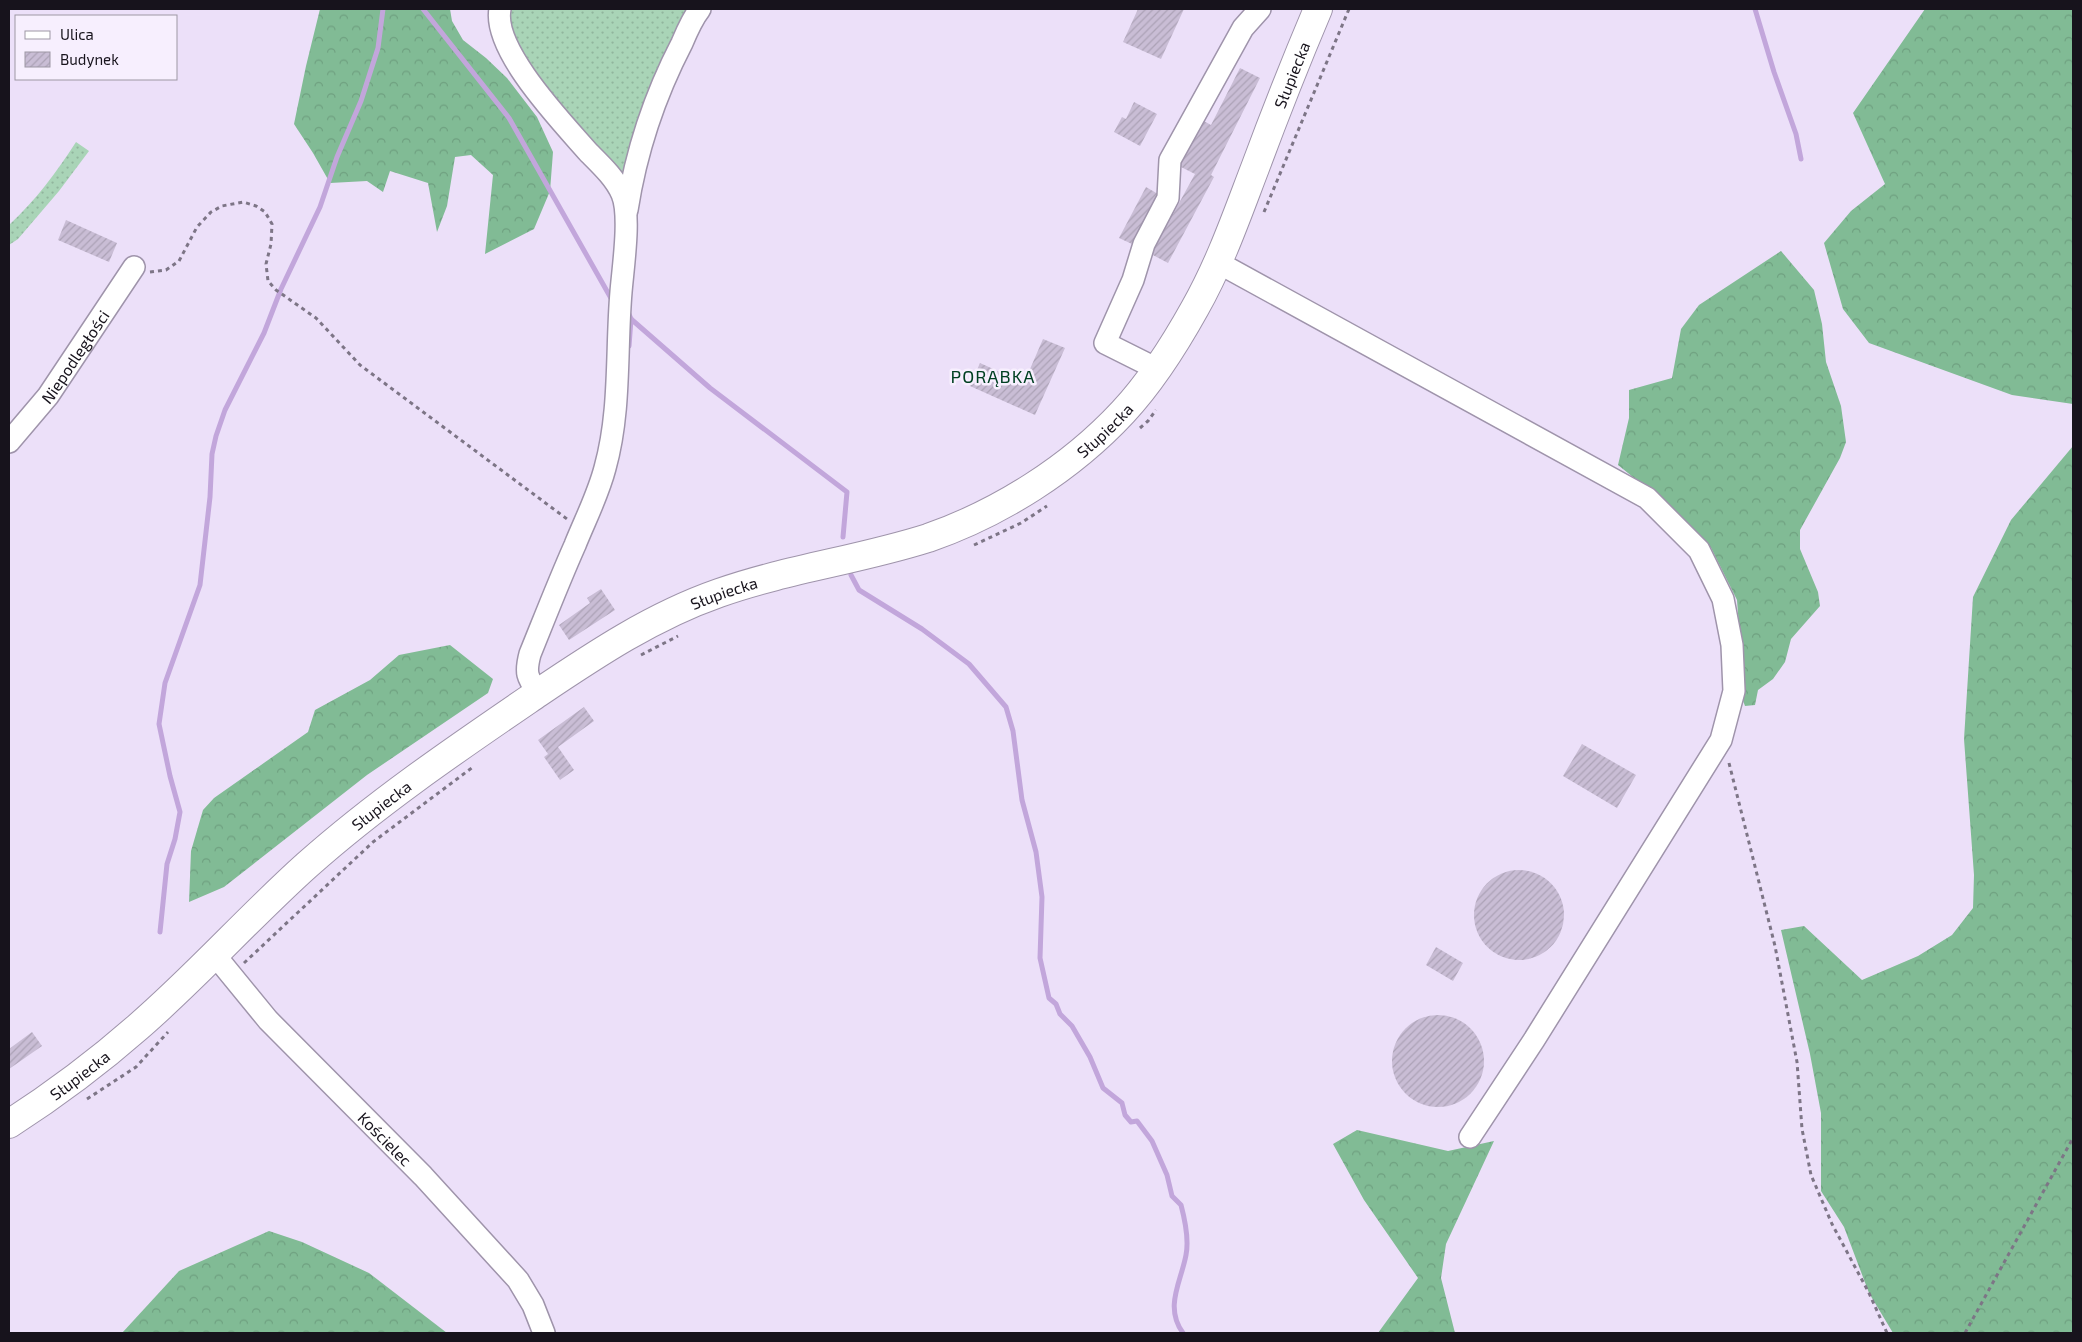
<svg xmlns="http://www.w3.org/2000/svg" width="2082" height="1342" font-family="'Exo 2',sans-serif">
<defs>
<pattern id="grass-dots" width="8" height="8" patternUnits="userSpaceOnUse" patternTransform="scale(1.25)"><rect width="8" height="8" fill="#a9d4b7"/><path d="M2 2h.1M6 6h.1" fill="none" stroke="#91b59d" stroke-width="1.8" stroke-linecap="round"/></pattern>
<pattern id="forest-crowns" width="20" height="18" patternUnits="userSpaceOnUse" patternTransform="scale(1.25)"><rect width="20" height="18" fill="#81bb95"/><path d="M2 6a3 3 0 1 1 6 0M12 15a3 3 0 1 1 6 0" fill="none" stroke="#6fa080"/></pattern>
<pattern id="building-hatch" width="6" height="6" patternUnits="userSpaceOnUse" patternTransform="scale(1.25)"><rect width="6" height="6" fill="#c9bdd5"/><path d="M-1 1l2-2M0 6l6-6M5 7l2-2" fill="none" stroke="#aca2b6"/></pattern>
</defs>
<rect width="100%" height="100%" fill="#ece0f9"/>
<g fill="url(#grass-dots)">
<polygon points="509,9 690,9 623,176 526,66 508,20"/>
<path d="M76,142L89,151L59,191L18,239L9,245V225C36,200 56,173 76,142Z"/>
</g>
<g fill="url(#forest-crowns)">
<polygon points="320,9 450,9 452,21 463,40 486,58 507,78 537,117 553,152 550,191 534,229 485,254 493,175 471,155 455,157 447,206 437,232 428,183 390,171 383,192 367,181 330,183 313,153 294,124 306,66"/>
<polygon points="1925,9 2073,9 2073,404 2012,395 1869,343 1843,309 1824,243 1851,211 1885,184 1853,113"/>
<polygon points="1781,251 1814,290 1822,324 1826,362 1841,406 1846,442 1840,458 1800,530 1800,549 1818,592 1820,606 1791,639 1785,662 1773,679 1758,690 1755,705 1745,706 1739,690 1741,654 1737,600 1711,548 1649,490 1618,465 1629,418 1629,390 1672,378 1681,329 1699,305"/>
<polygon points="2073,446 2073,1333 1893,1333 1869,1293 1844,1227 1821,1191 1821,1113 1810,1054 1781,930 1804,926 1862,980 1918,956 1952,935 1973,908 1974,875 1964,739 1973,597 2011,520"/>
<polygon points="450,645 493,679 488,693 367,775 224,887 189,902 191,851 203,810 214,798 308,732 315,710 370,680 399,655"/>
<polygon points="1357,1130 1448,1151 1494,1141 1446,1244 1441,1278 1455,1333 1378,1333 1418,1278 1364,1200 1333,1144"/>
<polygon points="269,1231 302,1242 369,1273 447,1333 122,1333 179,1271"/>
</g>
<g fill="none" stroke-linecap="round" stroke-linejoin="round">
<g stroke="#c2a6db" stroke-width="5">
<polyline points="423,9 509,118 612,300"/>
<polyline points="1755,9 1774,72 1796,134 1801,159"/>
<polyline points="628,312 631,319 710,388 847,492 843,537"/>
<polyline points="629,346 631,319"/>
<path d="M851,575L859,590L922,629L969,664L1006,707L1013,731L1022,800L1036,852L1042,897L1040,958L1049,998L1056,1004L1060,1014L1072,1026L1090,1057L1103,1088L1122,1103L1125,1115L1131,1122L1137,1121L1152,1141L1167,1175L1172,1196L1181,1205C1185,1220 1189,1240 1186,1255C1181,1282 1164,1307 1183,1333"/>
<polyline points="160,932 167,864 175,839 180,812 170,776 159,724 165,683 200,585 210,497 212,454 216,436 225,410 264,333 281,289 320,207 337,157 361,101 378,48 383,9"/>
</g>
</g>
<g fill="url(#building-hatch)">
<polygon points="1138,9 1184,9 1161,59 1123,42"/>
<polygon points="1240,68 1260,78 1211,175 1214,177 1168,263 1151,254 1162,234 1158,232 1169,212 1173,214 1195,174 1179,166 1202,120 1211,125"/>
<polygon points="1134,102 1157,114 1140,146 1114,132 1122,117 1126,119"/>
<polygon points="1146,187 1158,194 1132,244 1119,238"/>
<polygon points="66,220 117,243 109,262 58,240"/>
<polygon points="1043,339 1065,348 1035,415 970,386 980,363 1024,383"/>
<polygon points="601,589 615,610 569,640 559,625 590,603 587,598"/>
<polygon points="584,707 594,721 558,747 574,770 560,780 544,757 548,754 538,740"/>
<polygon points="1582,744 1636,775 1617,808 1563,776"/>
<circle cx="1519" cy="915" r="45"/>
<polygon points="1436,947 1463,963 1453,981 1426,965"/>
<circle cx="1438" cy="1061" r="46"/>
<polygon points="32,1032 42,1046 9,1069 9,1049"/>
</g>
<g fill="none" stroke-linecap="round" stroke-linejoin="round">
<g stroke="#9f94ab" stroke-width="24">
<g id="minor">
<path d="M500,9C492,50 563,123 589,153C601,165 615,178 622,194C631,215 623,267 621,292C616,350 621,411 605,468C598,495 585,520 575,545C559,581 545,617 530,654C525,673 527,677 538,693"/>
<path d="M627,210C636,152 655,95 682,43C687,31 692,19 700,9"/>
<polyline points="1217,262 1647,498 1699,550 1723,599 1732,645 1734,691 1721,740 1534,1040 1470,1137"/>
<polyline points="1157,369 1105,343 1133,280 1144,244 1168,198 1170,160 1243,28 1260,9"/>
<path id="s1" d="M9,442L48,396L134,267"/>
<path id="s2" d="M214,954L268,1020L423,1176L518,1280L533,1305L544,1333"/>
</g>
</g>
<g stroke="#9f94ab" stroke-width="30">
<g id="major">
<path id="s3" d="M9,1124C54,1095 97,1063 138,1027C197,976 249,917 307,865C379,801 459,747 538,693C596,654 653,616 719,593C787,569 859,560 928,538C1000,513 1071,468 1123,412C1151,382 1175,344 1195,308C1220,264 1237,215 1255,168C1275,114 1296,61 1318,9"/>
</g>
</g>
<g stroke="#7d7586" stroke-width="3" stroke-dasharray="4 4" stroke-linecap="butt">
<polyline points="1264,212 1349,9"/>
<polyline points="150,272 166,270 179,261 197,227 211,212 222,206 243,202 256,206 265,212 272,224 271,244 266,264 268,281 276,290 316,318 360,365 567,519"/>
<polyline points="1140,428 1148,421 1156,410"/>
<polyline points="974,545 1021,523 1047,506"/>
<polyline points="641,655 678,636"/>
<polyline points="1729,763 1775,946 1797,1062 1802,1129 1811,1175 1832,1224 1869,1293 1887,1333"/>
<polyline points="244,963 373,842 473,767"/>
<polyline points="87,1099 136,1067 168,1032"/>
<polyline points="1965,1333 2073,1138"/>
</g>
<use href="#minor" stroke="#fff" stroke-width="21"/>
<use href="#major" stroke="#fff" stroke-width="28"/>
</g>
<g text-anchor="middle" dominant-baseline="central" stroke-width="5" stroke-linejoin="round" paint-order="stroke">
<g font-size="16" fill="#17131c" stroke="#f7effe">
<text stroke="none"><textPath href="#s3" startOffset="1721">Słupiecka</textPath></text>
<text stroke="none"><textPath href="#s1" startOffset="108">Niepodległości</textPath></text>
<text stroke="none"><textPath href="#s3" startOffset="1316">Słupiecka</textPath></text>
<text stroke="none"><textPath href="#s3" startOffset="896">Słupiecka</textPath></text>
<text stroke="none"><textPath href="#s3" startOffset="491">Słupiecka</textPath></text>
<text stroke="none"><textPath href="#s3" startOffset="86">Słupiecka</textPath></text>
<text stroke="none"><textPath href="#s2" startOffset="252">Kościelec</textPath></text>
</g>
<g font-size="18" letter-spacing="1" fill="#014022" stroke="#f7effe">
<text x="993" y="376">PORĄBKA</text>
</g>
</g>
<rect width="2082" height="1342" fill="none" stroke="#17131c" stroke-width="20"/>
<rect x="15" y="15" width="162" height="65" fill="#f7effe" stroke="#9d97a4"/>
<rect x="25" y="31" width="25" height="8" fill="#ffffff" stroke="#9d97a4"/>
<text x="60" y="40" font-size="15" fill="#17131c">Ulica</text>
<rect x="25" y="52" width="25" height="15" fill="url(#building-hatch)" stroke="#9d97a4"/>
<text x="60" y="65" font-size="15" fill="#17131c">Budynek</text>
</svg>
